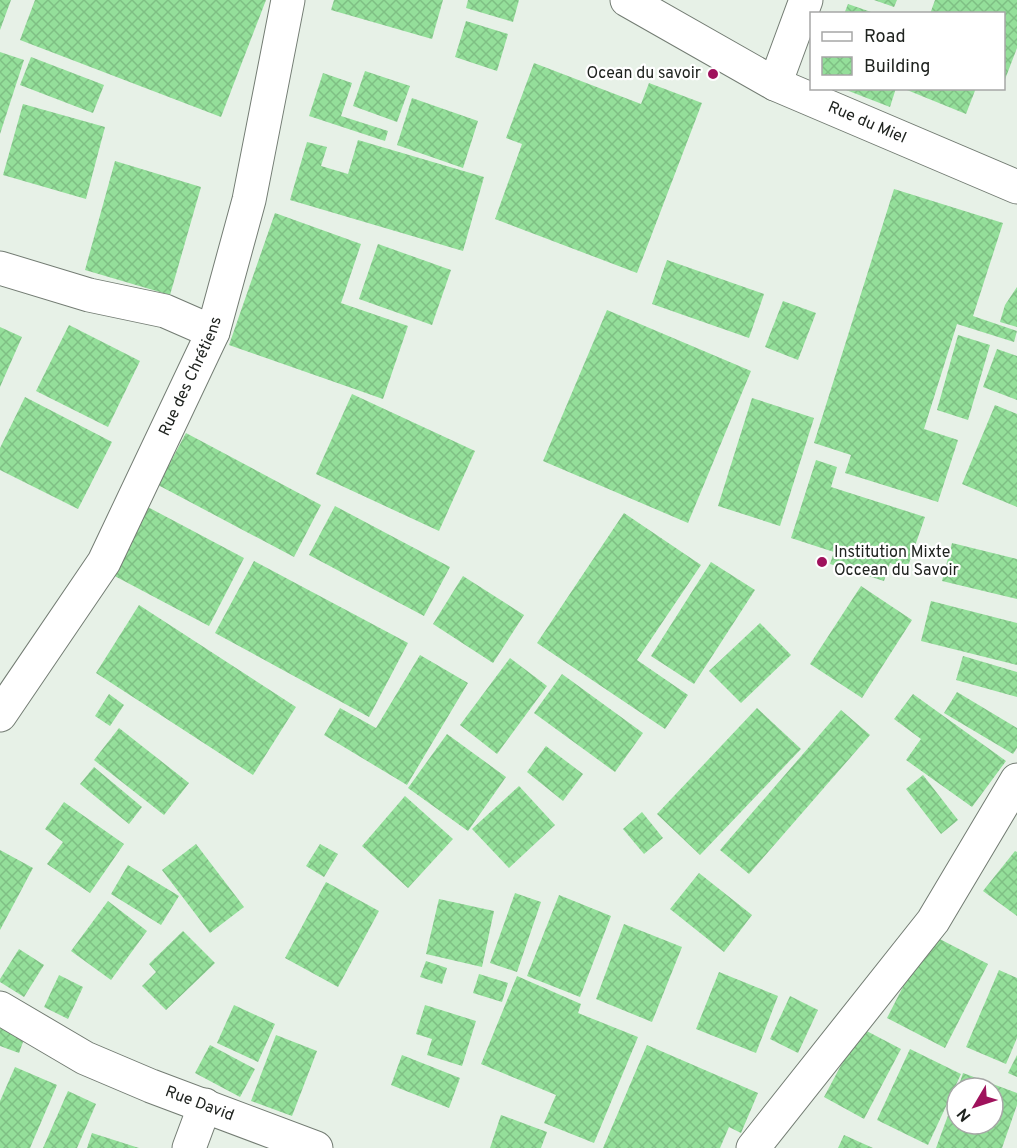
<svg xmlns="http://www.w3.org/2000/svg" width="1017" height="1148" font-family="Overpass,sans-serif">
<defs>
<pattern id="building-cross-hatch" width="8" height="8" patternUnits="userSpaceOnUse" patternTransform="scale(1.5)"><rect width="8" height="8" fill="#94df9a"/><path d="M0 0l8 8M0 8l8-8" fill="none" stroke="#7fbf84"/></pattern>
</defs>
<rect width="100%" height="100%" fill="#e7f1e7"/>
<g fill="url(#building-cross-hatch)">
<polygon points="0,0 11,0 0,30"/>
<polygon points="35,0 266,0 221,117 20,40"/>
<polygon points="334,0 443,0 432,39 331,10"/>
<polygon points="468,0 519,0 513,22 466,8"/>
<polygon points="874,0 897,0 894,7"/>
<polygon points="935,0 1017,0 1017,48 1004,82 1004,14 930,14"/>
<polygon points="848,4 874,13 874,14 844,14"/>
<polygon points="466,21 508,34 497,71 455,57"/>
<polygon points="0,52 24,60 0,134"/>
<polygon points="31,57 104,85 93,113 20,85"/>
<polygon points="534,63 641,104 649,83 702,103 637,273 495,219 522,144 506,138"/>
<polygon points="365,71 410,86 397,122 353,106"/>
<polygon points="323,73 352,83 341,116 388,131 385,141 309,116"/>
<polygon points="841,88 896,88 890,107"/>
<polygon points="902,88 976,88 966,114"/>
<polygon points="412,98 478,121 463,168 397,145"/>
<polygon points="23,104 105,127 86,199 3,175"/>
<polygon points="358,140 484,177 463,251 290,200 307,142 327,147 321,166 348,174"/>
<polygon points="115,161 201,187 170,295 85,270"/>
<polygon points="894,189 1003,223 973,316 1017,331 1014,342 957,324 924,429 958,440 938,502 845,473 851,455 814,443"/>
<polygon points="275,213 361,244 341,303 408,326 383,399 229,345"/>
<polygon points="378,244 451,270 432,325 359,299"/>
<polygon points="667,260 764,294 749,338 652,304"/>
<polygon points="1017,287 1017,327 1000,322 1005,305"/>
<polygon points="783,301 816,313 798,360 765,347"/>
<polygon points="607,310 751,371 688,523 543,461"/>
<polygon points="69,325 140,361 108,427 36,391"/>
<polygon points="0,327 22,337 0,387"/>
<polygon points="958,335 990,345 968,420 937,410"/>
<polygon points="997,349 1017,356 1017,400 983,387"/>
<polygon points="352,394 475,451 439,531 316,474"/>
<polygon points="25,397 112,442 78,509 0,470 0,448"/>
<polygon points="752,398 814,418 780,526 718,506"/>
<polygon points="995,405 1017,414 1017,507 962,484"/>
<polygon points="186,433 321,505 294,557 158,485"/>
<polygon points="816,460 837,467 831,487 925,517 907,569 890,563 884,581 830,564 834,552 791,538"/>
<polygon points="144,505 244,558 209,626 109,573"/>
<polygon points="335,506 450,567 424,616 309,555"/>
<polygon points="624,513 701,565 637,660 688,695 665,729 537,643"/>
<polygon points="952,543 1017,559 1017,599 942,581"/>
<polygon points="254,561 408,643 369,717 215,633"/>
<polygon points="711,562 755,590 694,684 651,656"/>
<polygon points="463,576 524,615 493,663 433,624"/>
<polygon points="861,586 912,620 862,698 810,664"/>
<polygon points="931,601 1017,623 1017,665 921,641"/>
<polygon points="139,605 296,707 253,775 96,673"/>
<polygon points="760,623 791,655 741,703 709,671"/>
<polygon points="420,655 468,683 407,785 324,735 340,708 376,728"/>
<polygon points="963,656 1017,672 1017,697 956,680"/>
<polygon points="510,658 547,686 497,754 460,725"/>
<polygon points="562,674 643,733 615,772 534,713"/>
<polygon points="957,692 1017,728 1017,748 1013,754 944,713"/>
<polygon points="109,694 124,705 110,726 95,716"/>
<polygon points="913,694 1006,761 972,807 906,760 921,739 894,719"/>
<polygon points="757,708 801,749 700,855 657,814"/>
<polygon points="841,710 870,735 749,874 720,850"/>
<polygon points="119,728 189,783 164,815 94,760"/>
<polygon points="447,734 506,777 468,831 408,788"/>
<polygon points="546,746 583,774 563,801 527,772"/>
<polygon points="94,767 142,807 129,824 80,784"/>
<polygon points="923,775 958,820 941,834 906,789"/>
<polygon points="519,786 555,825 509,868 472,829"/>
<polygon points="405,796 453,839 408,888 362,846"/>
<polygon points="64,802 124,844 90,893 47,864 63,842 45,829"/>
<polygon points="642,812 663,838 644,854 623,829"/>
<polygon points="196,844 244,907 210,933 162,870"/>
<polygon points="320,844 338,854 324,877 306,866"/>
<polygon points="0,850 33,868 0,930"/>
<polygon points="1015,851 1017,852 1017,916 983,891"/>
<polygon points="128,865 179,896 161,925 111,894"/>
<polygon points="699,873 752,915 724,952 670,909"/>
<polygon points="326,882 379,911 338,987 285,958"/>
<polygon points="515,893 541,902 517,972 490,963"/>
<polygon points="559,895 611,916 580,997 527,976"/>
<polygon points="439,899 494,911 482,967 426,954"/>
<polygon points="108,901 147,931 111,980 71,951"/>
<polygon points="624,924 682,947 652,1022 596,999"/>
<polygon points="183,931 215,963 166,1010 142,986 156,972 149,964"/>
<polygon points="930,934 988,964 945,1048 887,1018"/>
<polygon points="19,949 44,965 24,997 0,982 0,979"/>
<polygon points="426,961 447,968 442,984 420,977"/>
<polygon points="999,970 1017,978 1017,1038 1006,1064 966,1047"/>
<polygon points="719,972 778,996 756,1053 696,1029"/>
<polygon points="479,974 508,983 502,1002 473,993"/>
<polygon points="59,975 83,987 68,1019 44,1007"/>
<polygon points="517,976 581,1004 578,1013 638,1037 594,1143 544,1123 556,1095 481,1064"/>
<polygon points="790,996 818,1010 798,1053 770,1039"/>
<polygon points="234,1005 275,1024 258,1062 217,1043"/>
<polygon points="425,1005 476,1021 462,1066 427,1055 432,1039 416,1034"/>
<polygon points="0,1017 28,1028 19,1053 0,1046"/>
<polygon points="861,1028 901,1049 864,1119 824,1097"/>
<polygon points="276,1035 317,1051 292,1116 251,1101"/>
<polygon points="210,1045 255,1069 240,1097 195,1073"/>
<polygon points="647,1045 758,1093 741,1133 729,1127 720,1148 603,1148"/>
<polygon points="910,1049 961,1074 928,1145 877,1120"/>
<polygon points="402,1055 460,1078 449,1108 391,1085"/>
<polygon points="1017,1055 1017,1077 1008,1073"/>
<polygon points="15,1067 57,1085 30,1148 0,1148 0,1101"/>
<polygon points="963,1073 1017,1093 1017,1105 1002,1148 936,1148 957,1091 957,1124 993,1124 993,1088 958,1088"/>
<polygon points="68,1091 96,1104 77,1148 43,1148"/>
<polygon points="501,1115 547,1132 541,1148 490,1148"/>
<polygon points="92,1133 139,1148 87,1148"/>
<polygon points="844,1135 873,1148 838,1148"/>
</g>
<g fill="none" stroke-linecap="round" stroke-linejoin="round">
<g stroke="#737c73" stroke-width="35">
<g id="minor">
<path id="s1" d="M627,0L775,84L1017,187"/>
<polyline points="775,84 806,0"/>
<polyline points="0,268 89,295 165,311 213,332"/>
<path id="s2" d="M0,715L104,562L213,332L249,200L288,0"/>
<path id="s3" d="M0,1008L85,1058L151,1086L316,1148"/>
<polyline points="189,1148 205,1105"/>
<polyline points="753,1148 933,921 1017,780"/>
</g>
</g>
<use href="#minor" stroke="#fff" stroke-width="33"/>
</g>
<g fill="#9f125c" stroke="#fff" stroke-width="2">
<circle cx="713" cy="74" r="6"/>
<circle cx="822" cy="562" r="6"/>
</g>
<g text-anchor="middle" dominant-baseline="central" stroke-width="4.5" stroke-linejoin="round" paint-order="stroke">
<g font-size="16" fill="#202420" stroke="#fff" text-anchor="end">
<text x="701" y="74">Ocean du savoir</text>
<text x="834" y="553" text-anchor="start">Institution Mixte<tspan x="834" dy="18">Occean du Savoir</tspan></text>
</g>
<g font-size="16" fill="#202420" stroke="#fff">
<text stroke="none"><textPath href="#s1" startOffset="270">Rue du Miel</textPath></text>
<text stroke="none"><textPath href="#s2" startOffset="390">Rue des Chrétiens</textPath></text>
<text stroke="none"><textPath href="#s3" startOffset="222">Rue David</textPath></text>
</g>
</g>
<rect x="810" y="12" width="195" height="78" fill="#ffffff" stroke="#a6a7a6" stroke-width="1.5"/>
<rect x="822" y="32" width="30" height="9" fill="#ffffff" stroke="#a6a7a6" stroke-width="1.5"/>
<text x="864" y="42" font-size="18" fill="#202420">Road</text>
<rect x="822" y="57" width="30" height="18" fill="url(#building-cross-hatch)" stroke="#a6a7a6" stroke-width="1.5"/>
<text x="864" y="72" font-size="18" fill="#202420">Building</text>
<g transform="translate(975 1106) rotate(231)"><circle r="28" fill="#ffffff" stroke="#a6a7a6" stroke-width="1.5"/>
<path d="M0-4.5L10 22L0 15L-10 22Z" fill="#9f125c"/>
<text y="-9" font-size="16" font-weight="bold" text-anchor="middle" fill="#202420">N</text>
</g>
</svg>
